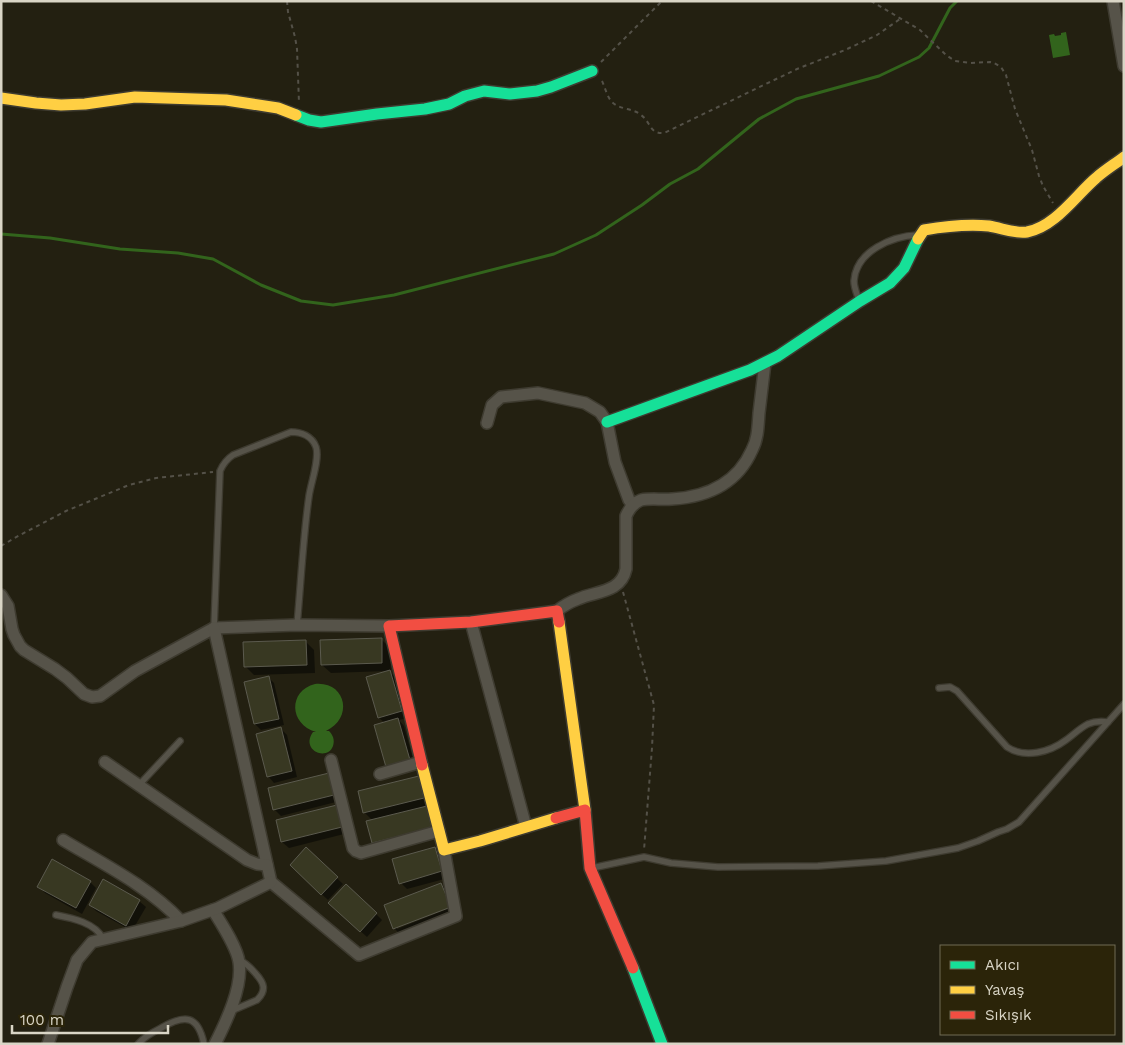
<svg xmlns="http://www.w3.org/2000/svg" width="1125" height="1045" font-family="'Work Sans',sans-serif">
<rect width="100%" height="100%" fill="#232011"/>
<g fill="#32641c">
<polygon points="1066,32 1070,55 1053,58 1049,35 1054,34 1055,36 1061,35 1061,33"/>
<path d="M315,684C346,681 354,718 326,731H329C333,735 335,740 333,746C327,762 300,750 313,732H316C289,724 288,691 315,684Z"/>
</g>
<g fill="#0007">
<polygon points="381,639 390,648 391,673 396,678 407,718 399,720 404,726 415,766 387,766 385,723 379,718 368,678 387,671 331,673 322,665"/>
<polygon points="305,641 314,650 315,673 254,675 245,666"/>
<polygon points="268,677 274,683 284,725 261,730 255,724 245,683"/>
<polygon points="281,729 287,735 297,777 274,783 268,776"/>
<polygon points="328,774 340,801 281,816 274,809"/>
<polygon points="418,777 438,834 379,848 373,842 372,820 364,812"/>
<polygon points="336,807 348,833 289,848 282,842 277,821"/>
<polygon points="435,848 441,855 448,878 407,889 401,883"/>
<polygon points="306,849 343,884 328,900 291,865"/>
<polygon points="90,882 96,888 82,914 45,893 39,886"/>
<polygon points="441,884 450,893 454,904 397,926 397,929 455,906 458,915 403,937 394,928"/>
<polygon points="139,901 146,907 132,931 96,911 90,905"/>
<polygon points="336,909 376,914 382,920 367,937"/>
</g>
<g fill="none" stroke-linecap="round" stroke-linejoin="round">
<polyline stroke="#32641c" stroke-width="3" points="1,234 50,238 120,249 178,253 213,259 261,285 301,301 333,305 394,295 554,254 596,235 642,205 670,184 698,169 759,119 796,99 879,76 919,57 929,48 950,8 957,1"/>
</g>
<g fill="#383822" stroke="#5b5a4e">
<polygon points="382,638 382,663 321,665 320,640"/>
<polygon points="306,640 307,665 244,667 243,642"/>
<polygon points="390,670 402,711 378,718 366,677"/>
<polygon points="269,676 279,719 254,724 244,682"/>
<polygon points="398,718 410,760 386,767 374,725"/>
<polygon points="281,727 292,771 267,777 256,734"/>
<polygon points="329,773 334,795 273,810 268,788"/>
<polygon points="419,776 424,798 363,813 358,791"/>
<polygon points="337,805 342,827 281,842 276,820"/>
<polygon points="427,806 432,828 372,843 366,821"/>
<polygon points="306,847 338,877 321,895 290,865"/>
<polygon points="435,847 442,871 399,884 392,859"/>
<polygon points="52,859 91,881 76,908 37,887"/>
<polygon points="103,879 140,900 126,926 89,905"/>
<polygon points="441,883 451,907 393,929 384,905"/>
<polygon points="346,884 377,913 360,932 328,903"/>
</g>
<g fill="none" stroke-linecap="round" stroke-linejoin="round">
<g stroke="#3e3b30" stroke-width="8">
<g id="lane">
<path d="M859,300C857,294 854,288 854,281C856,251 892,236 918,235"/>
<path d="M214,628L220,471C223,464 227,459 233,455L291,432C301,432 312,436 316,447C320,459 311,482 309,496C303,538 301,582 297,625"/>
<path d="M939,688L950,687L957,691L1007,747C1025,759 1050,752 1066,740C1073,735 1080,728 1088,724C1095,721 1101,721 1108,722"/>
<polyline points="139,785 180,741"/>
<polyline points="592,868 644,857 671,863 718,867 818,866 886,861 958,848 978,841 998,832 1007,829 1019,822 1124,704"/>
<path d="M56,915C72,918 96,923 103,939"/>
<path d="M231,1011L257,1000C267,990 264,983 256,974C251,968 246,963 239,960"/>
<path d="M138,1044C144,1037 153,1032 161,1028C185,1014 198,1015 204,1044"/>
</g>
</g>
<g stroke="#3e3b30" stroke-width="14">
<g id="street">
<polyline points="1113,1 1124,66"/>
<polyline points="487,423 492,405 501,397 538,393 585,403 600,412 607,422 615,462 629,500 633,505"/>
<polyline points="1,595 8,606 12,629 14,635 20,646 24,650 55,669 67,678 84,694 92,697 100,696 135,671 214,628 297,625 389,626"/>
<path d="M557,611C563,606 570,602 578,599C596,591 621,593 626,569V516C629,509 633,503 641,500C651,498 662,500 672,499C707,497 737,484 752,450C758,439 758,426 759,413C761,396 763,380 765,363"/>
<polyline points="471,622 526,827"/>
<polyline points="214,628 271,882 359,955 456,916 444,850"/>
<polyline points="331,760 353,848 356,851 361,853 439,831"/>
<polyline points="105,762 247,860 257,864 267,865"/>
<polyline points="380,774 421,762"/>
<path d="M63,840C103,864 148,886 181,921"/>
<path d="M213,910C221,923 237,947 239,962C243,987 226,1022 215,1044"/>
<polyline points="48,1044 67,987 77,960 92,942 181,921 218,908 271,882"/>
</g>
</g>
<g stroke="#3e3b30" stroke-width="14">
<g id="fast">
<polyline points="296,115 309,120 321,122 377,114 425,109 449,104 465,96 484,91 510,94 537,91 551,87 592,71"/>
<polyline points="607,422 750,370 778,356 860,301 890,283 904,268 918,239"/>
<polyline points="633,968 662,1044"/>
</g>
</g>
<g stroke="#3e3b30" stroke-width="14">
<g id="slow">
<polyline points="1,98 36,103 61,105 85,104 135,97 226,100 278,108 296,115"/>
<path d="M918,239L924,230C947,226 965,224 989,226C1002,228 1014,234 1027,232C1055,227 1076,195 1096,178C1105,170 1115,164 1124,157"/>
<polyline points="559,622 585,810"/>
<polyline points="422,765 444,850 480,841 556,818"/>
</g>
</g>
<g stroke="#3e3b30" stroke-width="14">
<g id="jam">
<polyline points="422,765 389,626 471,622 557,611 559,622"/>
<polyline points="556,818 585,810 590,868 633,968"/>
</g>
</g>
<g stroke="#545148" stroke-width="2" stroke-dasharray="4 4" stroke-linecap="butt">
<polyline points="287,1 288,12 295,37 297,49 299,103"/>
<polyline points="871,1 920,30 946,55 955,61 970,63 990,62 994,63 1001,67 1006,75 1015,109 1032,150 1039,176 1043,186 1053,203"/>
<polyline points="601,62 662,1"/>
<path d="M602,81C605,87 607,97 612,102C620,110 633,108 641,115C651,122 649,134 664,133L797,69L845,50L877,35L900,19"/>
<polyline points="1,546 20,535 66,511 129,485 156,478 213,472"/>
<polyline points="623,592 654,705 652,748 644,850"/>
</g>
<use href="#lane" stroke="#565349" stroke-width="5.5"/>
<use href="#street" stroke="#565349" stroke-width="11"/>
<use href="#fast" stroke="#16e098" stroke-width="11"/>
<use href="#slow" stroke="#ffcf43" stroke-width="11"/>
<use href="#jam" stroke="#f24e42" stroke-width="11"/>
</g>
<rect width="1125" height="1045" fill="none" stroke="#d9d5c6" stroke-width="5"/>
<rect x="940" y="945" width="175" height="90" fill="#2b2409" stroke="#716b55"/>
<rect x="950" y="961" width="25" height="8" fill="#16e098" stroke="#716b55"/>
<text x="985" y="970" font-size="15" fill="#d9d5c6">Akıcı</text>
<rect x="950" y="986" width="25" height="8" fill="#ffcf43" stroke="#716b55"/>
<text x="985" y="995" font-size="15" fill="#d9d5c6">Yavaş</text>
<rect x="950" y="1011" width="25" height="8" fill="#f24e42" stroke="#716b55"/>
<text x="985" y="1020" font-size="15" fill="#d9d5c6">Sıkışık</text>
<path d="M12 1025v8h156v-8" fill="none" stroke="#d9d5c6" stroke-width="2.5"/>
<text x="20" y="1025" font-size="15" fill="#d9d5c6" stroke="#2b2409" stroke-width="4" paint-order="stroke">100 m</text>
</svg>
